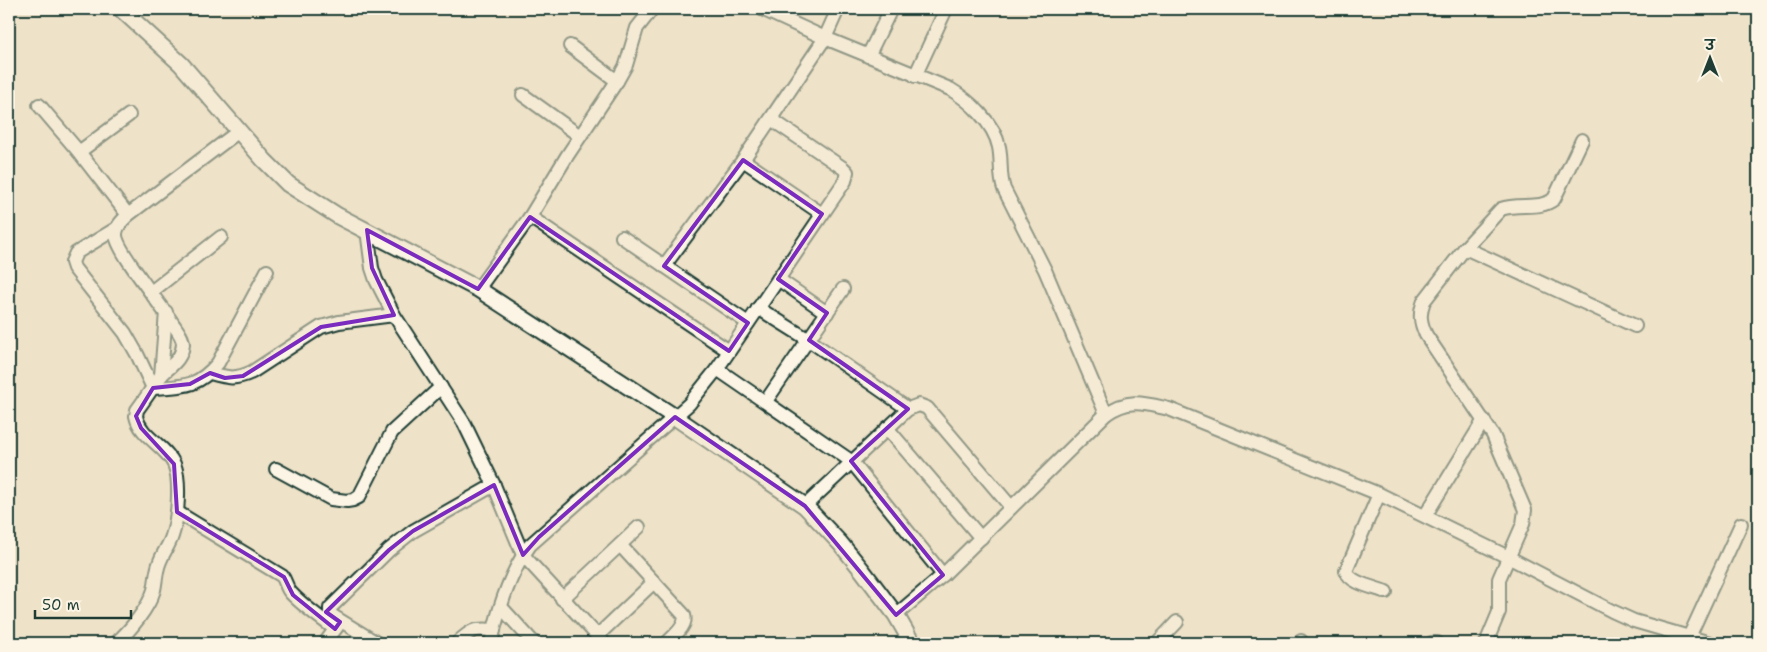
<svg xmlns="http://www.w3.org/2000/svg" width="1767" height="652" font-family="'Shantell Sans','Playpen Sans Deva',sans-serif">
<rect width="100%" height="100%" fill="#eee2c8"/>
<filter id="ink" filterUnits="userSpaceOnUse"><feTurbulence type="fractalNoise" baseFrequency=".02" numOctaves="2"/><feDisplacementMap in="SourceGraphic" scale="10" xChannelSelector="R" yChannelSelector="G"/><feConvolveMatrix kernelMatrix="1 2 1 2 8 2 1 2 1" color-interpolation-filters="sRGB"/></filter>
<g filter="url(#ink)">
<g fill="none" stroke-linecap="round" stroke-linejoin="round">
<g stroke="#1f3d34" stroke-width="16">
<g id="minor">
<path d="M762,9L825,38L950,89C970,101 994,123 999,147C1002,161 999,175 1004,189L1045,270L1106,414"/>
<polyline points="570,46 617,81"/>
<polyline points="868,56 891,9"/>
<polyline points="915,76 946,9"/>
<polyline points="523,95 580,136"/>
<polyline points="39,105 79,152 128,215"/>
<polyline points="79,152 129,115"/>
<polyline points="743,160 822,214"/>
<polyline points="530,217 729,351"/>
<path d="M117,228L76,253L72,262L74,268L125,333L137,354L153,388C184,386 197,388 218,363L267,271"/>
<polyline points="367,230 372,268 376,280 394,315 464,423 494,485 523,555 604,643"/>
<polyline points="622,237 748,323"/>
<polyline points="1465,248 1635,326"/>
<polyline points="664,266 743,160 825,38 838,9"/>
<polyline points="778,279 827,313"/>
<polyline points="478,289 530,217 567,156 617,81 626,65 637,28 652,9"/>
<polyline points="151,292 221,237"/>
<polyline points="758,308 809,340 908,409"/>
<polyline points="717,369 851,461 943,575"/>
<path d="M210,373C228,378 235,380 252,372L321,327L339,322L394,315"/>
<polyline points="161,376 166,312"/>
<polyline points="766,401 843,289"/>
<polyline points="887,428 981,538"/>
<polyline points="276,469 331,499 347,501 353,500 359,497 392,432 441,387"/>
<path d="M1379,494L1346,571C1351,584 1374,587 1386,592"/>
<polyline points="805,506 908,409 919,405 927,408 1011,507"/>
<path d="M177,512L282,576C286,581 286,588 291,593C304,607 321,618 335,629"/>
<polyline points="1425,516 1484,420"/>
<path d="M620,545L684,615C688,626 673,636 667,643"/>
<polyline points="562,599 639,527"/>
<polyline points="501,607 534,643"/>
<path d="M896,615L943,575L1106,414C1129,398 1143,403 1169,409L1379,494L1508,557L1612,611L1634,621L1710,643"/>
<polyline points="597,636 654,582"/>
<polyline points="1689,637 1741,524"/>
<path d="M116,643C130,631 149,607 154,590C156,581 156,572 159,564C162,554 169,546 172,536C178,519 181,480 174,464C165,445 140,437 136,416L137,410C145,399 152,389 159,378C168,367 182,361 183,344C183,337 177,330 173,324C163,307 115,249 116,234C116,226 123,220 128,215L239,131"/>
<polyline points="325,643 339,624"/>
<polyline points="377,643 333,616 330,613 330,608 389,550 413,531 494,485"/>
<path d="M457,643C471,630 474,628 494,630"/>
<path d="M491,643C498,610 510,573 530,545L689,404L717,369L845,181L847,172L843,168L771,119"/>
<polyline points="1157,643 1177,622"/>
<polyline points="1300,643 1301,641"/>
<polyline points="1432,643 1437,643"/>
<path d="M1486,643L1499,612V579L1523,524L1525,510L1493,435L1426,335C1420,322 1419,314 1424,301L1465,248L1501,209C1519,202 1539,211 1554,199L1582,140"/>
</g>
</g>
<g stroke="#1f3d34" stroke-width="19">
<polyline id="tertiary" points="121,9 181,64 264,160 288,184 338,216 478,289 675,417 805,506 840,543 862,570 896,615 912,643"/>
</g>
<use href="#minor" stroke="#fcf5e5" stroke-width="12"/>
<use href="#tertiary" stroke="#fcf5e5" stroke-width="15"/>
</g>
</g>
<path d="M0 0H1767V652H0ZM743,160L822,214L778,279L827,313L809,340L908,409L851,461L943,575L896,615L805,506L675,417L539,537L523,555L494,485L413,531L389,550L326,612L340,622L335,629L293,595L284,577L177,512L174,464L141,428L136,416L153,388L190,384L210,373L225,378L243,376L321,327L394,315L372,268L367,230L478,289L530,217L729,351L748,323L664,266Z" fill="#eee2c8" fill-opacity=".55" fill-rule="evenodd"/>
<path fill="none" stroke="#7b2cbf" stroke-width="4" stroke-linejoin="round" d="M743,160L822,214L778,279L827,313L809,340L908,409L851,461L943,575L896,615L805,506L675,417L539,537L523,555L494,485L413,531L389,550L326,612L340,622L335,629L293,595L284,577L177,512L174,464L141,428L136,416L153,388L190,384L210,373L225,378L243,376L321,327L394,315L372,268L367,230L478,289L530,217L729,351L748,323L664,266Z"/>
<rect width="1767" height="652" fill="none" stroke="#fcf5e5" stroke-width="30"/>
<rect x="15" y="15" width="1737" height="622" fill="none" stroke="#1f3d34" stroke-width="2" filter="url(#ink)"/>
<g transform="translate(1710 58)" stroke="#fcf5e5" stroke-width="4" paint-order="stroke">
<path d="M0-4L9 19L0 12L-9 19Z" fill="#1f3d34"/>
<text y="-8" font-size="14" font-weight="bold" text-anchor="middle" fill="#1f3d34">उ</text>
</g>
<path d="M35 610v8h96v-8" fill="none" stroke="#1f3d34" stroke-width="2.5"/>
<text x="42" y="610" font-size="15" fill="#1f3d34" stroke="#fcf5e5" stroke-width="4" paint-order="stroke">50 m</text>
</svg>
